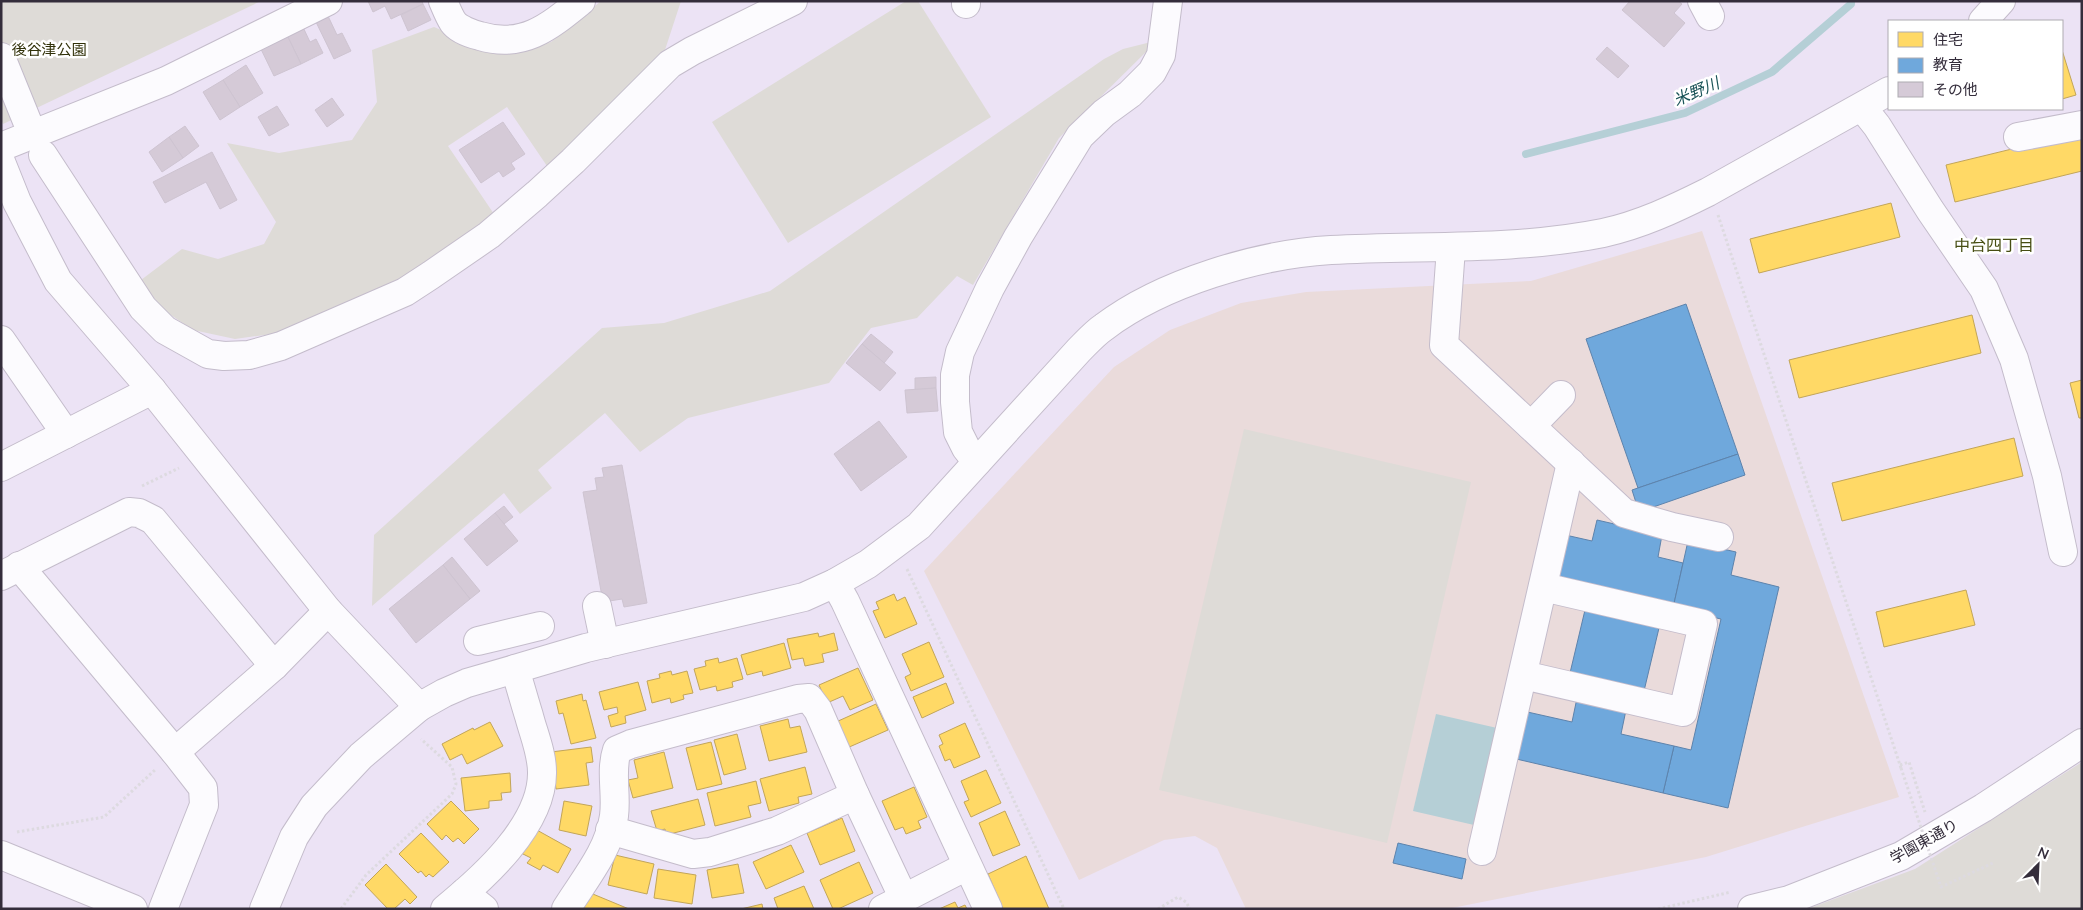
<svg xmlns="http://www.w3.org/2000/svg" width="2083" height="910" font-family="Mulish,'Noto Sans JP',sans-serif">
<rect width="100%" height="100%" fill="#ece3f5"/>
<polygon fill="#eadbdb" points="1702,231 1899,797 1706,857 1447,909 1246,909 1217,848 1195,836 1164,840 1079,880 924,571 1114,367 1170,330 1241,303 1306,292 1531,281"/>
<g fill="#dedbd7">
<polygon points="1,1 261,1 3,124 1,119"/>
<polygon points="601,1 681,1 664,53 547,166 507,107 448,146 494,214 419,272 286,332 235,339 193,330 162,309 141,280 182,249 218,259 264,244 276,222 227,143 279,153 352,140 377,102 372,50 434,27 497,53 551,42"/>
<polygon points="906,1 918,1 991,117 788,243 712,122"/>
<polygon points="1151,42 1148,50 1059,138 973,285 957,276 917,318 871,328 829,383 688,418 640,452 605,413 538,470 552,488 520,514 504,493 372,606 374,535 602,328 664,323 770,291 1104,59 1123,49"/>
<polygon points="1244,429 1471,482 1387,843 1159,790"/>
<polygon points="2082,762 2082,909 1807,909 1915,869"/>
</g>
<polygon fill="#b5cfd6" points="1436,714 1497,728 1474,825 1413,811"/>
<g fill="#ffd966" stroke="#c2a559">
<polygon points="2062,50 2076,95 2062,99"/>
<polygon points="2082,132 2082,171 1955,202 1946,165"/>
<polygon points="1891,203 1900,237 1759,273 1750,239"/>
<polygon points="1972,315 1981,353 1799,398 1789,360"/>
<polygon points="2082,380 2082,418 2079,418 2070,383"/>
<polygon points="2014,438 2023,476 1842,521 1832,483"/>
<polygon points="1966,590 1975,625 1884,647 1876,612"/>
<polygon points="894,594 897,601 905,597 917,624 885,638 873,611 879,609 876,602"/>
<polygon points="818,633 819,637 834,633 838,650 822,654 824,662 805,666 803,658 792,660 787,639"/>
<polygon points="929,642 944,677 911,691 905,677 911,674 902,654"/>
<polygon points="784,643 791,668 763,676 762,671 747,675 741,655"/>
<polygon points="718,658 719,663 737,658 743,679 732,682 733,687 717,691 716,686 700,690 694,669 706,666 705,661"/>
<polygon points="858,668 873,700 850,710 843,696 827,703 819,685"/>
<polygon points="671,671 672,675 687,671 693,693 683,695 684,699 671,703 670,698 652,703 647,681 660,678 659,674"/>
<polygon points="638,682 646,710 625,716 626,723 611,727 608,716 618,713 617,707 604,710 599,692"/>
<polygon points="946,683 954,703 922,718 913,697"/>
<polygon points="582,694 583,701 586,700 596,738 571,744 563,713 559,714 556,701"/>
<polygon points="876,704 888,730 847,748 836,722"/>
<polygon points="788,719 790,728 800,726 807,752 769,761 760,726"/>
<polygon points="490,722 503,746 467,764 462,754 450,760 442,744 473,728 474,730"/>
<polygon points="965,723 980,757 954,768 950,759 945,761 939,746 943,744 939,735"/>
<polygon points="737,734 746,769 724,775 714,740"/>
<polygon points="711,742 722,784 697,790 686,748"/>
<polygon points="591,747 593,762 586,763 589,785 556,789 551,752"/>
<polygon points="664,752 673,788 633,798 628,780 638,778 634,760"/>
<polygon points="805,767 812,794 798,797 799,803 769,811 760,779"/>
<polygon points="986,770 1001,803 971,817 964,802 969,800 961,781"/>
<polygon points="510,773 511,792 501,793 502,800 489,801 489,808 465,811 461,778"/>
<polygon points="756,781 761,803 748,806 751,817 715,826 707,793"/>
<polygon points="914,787 927,817 918,821 921,828 906,834 903,827 895,830 882,801"/>
<polygon points="698,799 705,825 666,835 665,829 657,831 651,811"/>
<polygon points="451,801 479,829 464,844 458,838 453,842 446,835 442,840 427,824"/>
<polygon points="564,801 592,806 586,836 559,830"/>
<polygon points="1005,811 1020,845 993,856 979,823"/>
<polygon points="842,818 855,851 820,865 807,833"/>
<polygon points="535,829 571,849 558,873 543,865 540,870 527,863 531,858 521,853"/>
<polygon points="421,833 449,862 433,877 429,874 426,877 421,871 418,873 399,854"/>
<polygon points="791,845 804,872 766,889 753,862"/>
<polygon points="615,855 654,864 647,894 608,885"/>
<polygon points="1026,856 1049,909 1003,909 988,874"/>
<polygon points="859,862 873,893 838,909 833,909 820,880"/>
<polygon points="386,864 417,897 410,904 405,899 394,909 388,909 365,885"/>
<polygon points="738,864 744,893 712,898 707,870"/>
<polygon points="658,869 696,875 692,904 654,898"/>
<polygon points="804,886 814,909 778,909 774,898"/>
<polygon points="588,892 629,909 581,909"/>
<polygon points="955,902 958,908 965,905 967,909 939,909"/>
<polygon points="762,904 763,909 741,909"/>
</g>
<g fill="#6fa8dc" stroke="#5d83ac">
<polygon points="1686,304 1738,454 1638,488 1586,339"/>
<polygon points="1738,454 1745,475 1639,512 1632,490"/>
<polygon points="1597,520 1662,535 1658,557 1683,563 1673,608 1551,579 1561,534 1592,541"/>
<polygon points="1688,541 1736,552 1731,575 1779,587 1728,808 1663,793 1674,746 1691,750 1721,619 1673,608"/>
<polygon points="1585,610 1659,628 1644,691 1570,673"/>
<polygon points="1577,698 1626,710 1621,734 1674,746 1663,793 1512,758 1523,711 1572,722"/>
<polygon points="1398,843 1466,859 1462,879 1393,863"/>
</g>
<g fill="none" stroke-linecap="round" stroke-linejoin="round">
<polyline stroke="#b5cfd6" stroke-width="8" points="1526,154 1685,113 1772,72 1851,4 1851,1"/>
</g>
<g fill="#d5cad7" stroke="#cec4d1">
<polygon points="368,1 422,1 423,4 391,19 385,6 373,12"/>
<polygon points="1630,1 1678,1 1682,4 1674,13 1685,23 1664,47 1622,10"/>
<polygon points="423,4 431,20 408,31 401,15"/>
<polygon points="328,16 337,35 342,33 351,51 334,59 316,22"/>
<polygon points="302,25 310,42 316,39 323,53 301,64 286,33"/>
<polygon points="286,33 301,64 274,76 259,45"/>
<polygon points="1607,47 1629,66 1618,78 1596,59"/>
<polygon points="246,65 263,93 240,107 223,80"/>
<polygon points="223,80 240,107 220,120 203,92"/>
<polygon points="332,98 344,115 327,127 315,110"/>
<polygon points="277,106 289,125 269,136 258,117"/>
<polygon points="503,122 525,154 511,163 515,169 503,177 499,171 481,183 459,150"/>
<polygon points="185,126 199,146 183,158 169,137"/>
<polygon points="169,137 183,158 162,172 149,152"/>
<polygon points="212,152 237,200 220,209 206,182 165,203 153,182"/>
<polygon points="871,334 893,352 884,363 862,344"/>
<polygon points="862,344 896,373 880,391 846,363"/>
<polygon points="936,377 936,388 915,390 915,378"/>
<polygon points="936,388 938,411 907,413 905,390"/>
<polygon points="879,421 907,457 861,491 834,454"/>
<polygon points="622,465 647,603 624,607 622,599 603,602 583,492 597,490 595,478 604,477 602,468"/>
<polygon points="504,506 513,517 504,524 495,513"/>
<polygon points="495,513 518,541 487,566 464,539"/>
<polygon points="452,557 480,591 470,599 443,565"/>
<polygon points="443,565 470,599 416,643 389,609"/>
</g>
<g fill="none" stroke-linecap="round" stroke-linejoin="round">
<g stroke="#c4bccb" stroke-width="30">
<g id="minor">
<path d="M443,1C446,8 449,16 453,22C458,29 472,34 480,36C523,49 549,27 581,1"/>
<polyline points="966,1 966,4"/>
<polyline points="1702,1 1710,16"/>
<polyline points="1983,21 2001,1"/>
<polyline points="1,57 29,126"/>
<polyline points="1862,107 1877,126 1930,210 1984,289 2014,359 2047,476 2063,552"/>
<polyline points="2018,137 2082,125"/>
<polyline points="1,147 166,81 328,1"/>
<polyline points="43,155 143,308 165,330 208,354 224,356 249,355 281,346 405,292 431,275 489,235 537,194 573,161 670,64 692,51 793,1"/>
<polyline points="1,162 17,202 58,281 152,390 328,611 419,707"/>
<polyline points="1451,248 1444,345 1624,513 1672,527 1719,537"/>
<polyline points="1,340 66,434"/>
<polyline points="1531,426 1561,395"/>
<polyline points="977,462 966,448 958,432 955,402 955,375 960,352 990,288 1018,237 1080,136 1104,113 1130,94 1152,72 1161,55 1168,1"/>
<polyline points="1,467 152,390"/>
<polyline points="19,566 175,752 203,788 204,805 163,909"/>
<polyline points="1,576 129,512 139,513 153,520 274,666"/>
<polyline points="835,583 845,601 988,909"/>
<polyline points="597,606 605,644"/>
<polyline points="478,641 540,626"/>
<polyline points="1523,675 1683,712 1703,624 1543,587"/>
<polyline points="175,752 274,666 328,611"/>
<polyline points="610,830 693,854 710,852 777,831 855,795"/>
<polyline points="1482,851 1571,463"/>
<polyline points="1,855 133,909"/>
<polyline points="464,893 484,909"/>
<path d="M264,909L294,837L314,806L361,756L419,707L444,693L467,683L515,669L586,648L804,597L835,583L868,564L919,526L1079,350C1087,342 1095,333 1104,327C1162,283 1259,254 1331,250C1421,245 1513,251 1603,233C1640,225 1674,209 1708,192L1889,91"/>
<path d="M445,909C483,878 543,825 542,772C542,753 534,735 529,716C524,700 520,685 515,669"/>
<path d="M566,909C584,880 609,851 614,816C617,794 610,771 617,750L631,744L798,699L809,698L818,710L855,795L904,899"/>
<polyline points="883,909 967,866"/>
<polyline points="1752,909 1789,900 1901,856 1983,808 2082,743"/>
</g>
</g>
<g stroke="#dddae0" stroke-width="3" stroke-dasharray="2.5 2.5" stroke-linecap="butt">
<polyline points="1718,215 1901,768"/>
<polyline points="142,486 179,468"/>
<polyline points="907,569 1064,909"/>
<polyline points="1900,765 1909,762 1925,812"/>
<polyline points="17,832 104,817 156,769"/>
<polyline points="341,909 366,875 452,794 456,784 452,767 421,739"/>
<polyline points="1158,909 1178,897 1186,902 1190,909"/>
<polyline points="1658,909 1731,892"/>
</g>
<use href="#minor" stroke="#fcfbfe" stroke-width="28"/>
<polyline stroke="#dddae0" stroke-width="3" stroke-dasharray="2.5 2.5" stroke-linecap="butt" points="1901,768 1941,887 1993,863"/>
</g>
<g text-anchor="middle" dominant-baseline="central" stroke-width="5" stroke-linejoin="round" paint-order="stroke">
<g font-size="15" fill="#313109" stroke="#fff">
<text x="49" y="49">後谷津公園</text>
</g>
<g font-size="15" fill="#342d3b" stroke="#fff">
<text transform="translate(1924 841) rotate(-29)">学園東通り</text>
</g>
<g font-size="16" font-style="italic" fill="#1b5458" stroke="#fff">
<text transform="translate(1696 91) rotate(-23)">米野川</text>
</g>
<g font-size="16" fill="#474e13" stroke="#fff">
<text x="1994" y="245">中台四丁目</text>
</g>
</g>
<rect width="2083" height="910" fill="none" stroke="#342d3b" stroke-width="5"/>
<rect x="1888" y="20" width="175" height="90" fill="#ffffff" stroke="#aeabb1"/>
<rect x="1898" y="32" width="25" height="15" fill="#ffd966" stroke="#aeabb1"/>
<text x="1933" y="45" font-size="15" fill="#342d3b">住宅</text>
<rect x="1898" y="58" width="25" height="15" fill="#6fa8dc" stroke="#aeabb1"/>
<text x="1933" y="70" font-size="15" fill="#342d3b">教育</text>
<rect x="1898" y="82" width="25" height="15" fill="#d5cad7" stroke="#aeabb1"/>
<text x="1933" y="95" font-size="15" fill="#342d3b">その他</text>
<g transform="translate(2038 865) rotate(24)" stroke="#ffffff" stroke-width="4" paint-order="stroke">
<path d="M0-4L9 19L0 12L-9 19Z" fill="#342d3b"/>
<text y="-8" font-size="14" font-weight="bold" text-anchor="middle" fill="#342d3b">N</text>
</g>
</svg>
